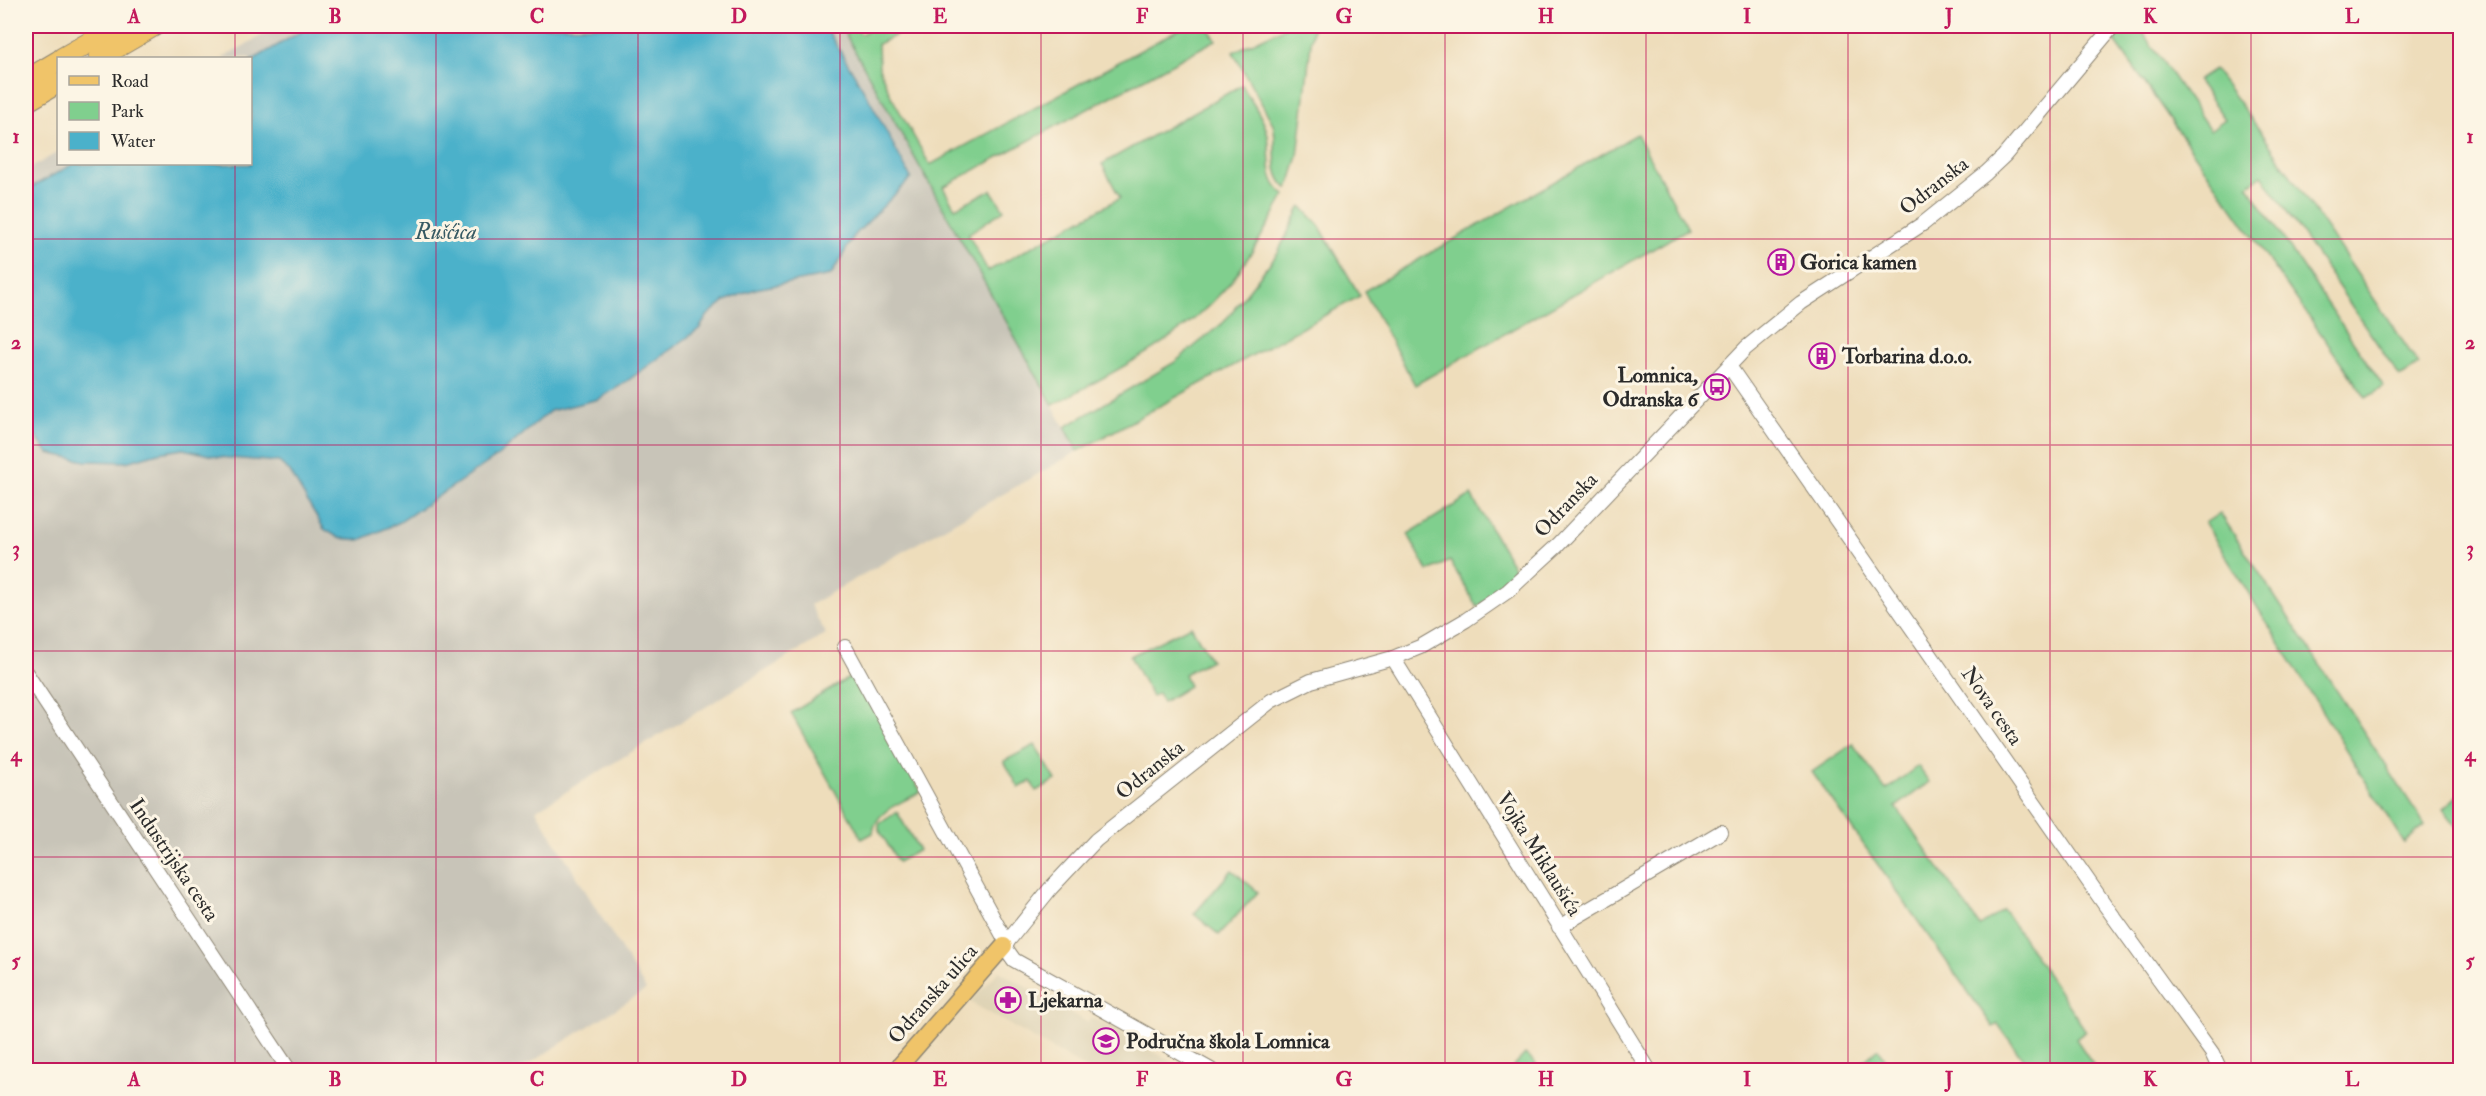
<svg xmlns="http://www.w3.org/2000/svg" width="2486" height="1096" font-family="'IM FELL Double Pica',serif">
<rect width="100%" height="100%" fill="#fcf5e5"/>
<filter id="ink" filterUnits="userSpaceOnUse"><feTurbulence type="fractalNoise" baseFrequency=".0167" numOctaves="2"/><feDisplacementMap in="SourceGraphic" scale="12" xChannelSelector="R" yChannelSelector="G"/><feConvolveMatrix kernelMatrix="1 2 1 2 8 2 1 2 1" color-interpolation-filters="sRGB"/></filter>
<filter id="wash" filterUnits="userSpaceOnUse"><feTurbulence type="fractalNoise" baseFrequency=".008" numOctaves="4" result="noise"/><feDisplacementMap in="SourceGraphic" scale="24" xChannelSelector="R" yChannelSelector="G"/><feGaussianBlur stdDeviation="1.35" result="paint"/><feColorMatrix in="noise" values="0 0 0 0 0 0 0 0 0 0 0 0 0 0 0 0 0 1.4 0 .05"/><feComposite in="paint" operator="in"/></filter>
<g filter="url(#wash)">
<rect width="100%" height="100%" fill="#edb"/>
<polygon fill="#dcd0b1" points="999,971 1087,1022 1091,1017 1187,1070 1089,1070 970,1002"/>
<polygon fill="#c8c4b8" points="279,26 841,26 1078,451 810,605 826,634 536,810 646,990 519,1070 26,1070 26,171 58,152 58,164 250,164 250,58 222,58"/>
<g fill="#80cf8e" stroke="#567d5c" stroke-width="1.5">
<path d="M841,26H854L861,34L877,26H914L878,44L879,68L891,96L930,165L1185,26H1207L1216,40L943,187L955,208L991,190L1004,210L968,234L988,271L1120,198L1102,164L1242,85C1250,100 1263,116 1267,132C1273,155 1263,179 1285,195C1266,228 1248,263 1223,291C1177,343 1112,372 1053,405Z"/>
<path d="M1288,26H1313L1298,156L1288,189C1268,174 1279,146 1273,124L1233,52Z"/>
<polygon points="2126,26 2138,26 2210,130 2225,119 2197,80 2214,69 2261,132 2419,365 2400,377 2262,175 2248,186 2384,387 2366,398 2113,38"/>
<polygon points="1637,134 1688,229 1415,385 1364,291"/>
<polygon points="1301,206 1319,225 1360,296 1078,451 1065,427 1175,362 1224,322 1277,254"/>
<polygon points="1471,495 1513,566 1515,573 1512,580 1477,607 1450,561 1428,571 1408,534"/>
<polygon points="2220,513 2425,825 2404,843 2205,523"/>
<polygon points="1191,626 1211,660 1184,674 1189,686 1163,702 1158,693 1152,697 1130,656"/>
<path d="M855,674L921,792C903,802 875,810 873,833L862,839L791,713Z"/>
<polygon points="1853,744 1886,790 1918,766 1929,782 1896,807 1980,926 2004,910 2086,1031 2076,1039 2097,1070 2031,1070 1998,1024 1993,1027 1812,772"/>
<polygon points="1035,745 1056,780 1036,791 1031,781 1019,788 1004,761"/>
<polygon points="2460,793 2460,830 2443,809"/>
<polygon points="897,812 919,850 898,862 879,830 879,824"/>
<polygon points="1232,870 1258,892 1219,935 1194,914"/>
<polygon points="1878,1049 1893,1070 1860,1070 1857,1067"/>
<polygon points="1525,1054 1536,1064 1530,1070 1510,1070"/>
</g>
<polygon fill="#4bb1ca" stroke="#3b6e7a" stroke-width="1.5" points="310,26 825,26 868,97 911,178 854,236 831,275 755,289 725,301 708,315 699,329 623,384 599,399 550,411 499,455 400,522 360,540 339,538 324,529 290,472 279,462 218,457 183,449 158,453 126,462 85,461 48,453 26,423 26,190 73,164 250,164 251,61"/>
</g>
<g filter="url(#ink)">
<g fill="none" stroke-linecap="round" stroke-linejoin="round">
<g stroke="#8c8473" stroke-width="16">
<g id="minor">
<polyline points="1729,366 2105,905 2212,1053 2220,1070"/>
<polyline points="845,647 1007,943"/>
<polyline points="1393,658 1649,1070"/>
<polyline points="26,673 289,1070"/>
<polyline points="1559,927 1721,832"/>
<polyline points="1211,1070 1014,960 1004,946 1050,889 1096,840 1271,701 1311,681 1393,658 1420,647 1466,620 1508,591 1558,545 1746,348 1801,303 1924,223 1986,173 2004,156 2113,26"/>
</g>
</g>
<g stroke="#8c8473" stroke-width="19">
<polyline id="major" points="896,1070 1004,946"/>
</g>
<g stroke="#8c8473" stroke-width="22">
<g id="highway">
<polyline points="62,58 118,26"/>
<polyline points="99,58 154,26"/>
<polyline points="26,80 58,61"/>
<polyline points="26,102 58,83"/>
</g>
</g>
<use href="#minor" stroke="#fff" stroke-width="14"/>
<use href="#major" stroke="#f0c469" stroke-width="16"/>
<use href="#highway" stroke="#f0c469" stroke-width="20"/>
</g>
</g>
<path fill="none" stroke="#c2185b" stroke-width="1.5" stroke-opacity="0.55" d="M235,26V58M436,26V1070M638,26V1070M840,26V1070M1041,26V1070M1243,26V1070M1445,26V1070M1646,26V1070M1848,26V1070M2050,26V1070M2251,26V1070M235,164V1070M26,239H2460M26,445H2460M26,651H2460M26,857H2460"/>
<defs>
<g id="building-ring" transform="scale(1.35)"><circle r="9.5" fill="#fcf5e5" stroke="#b5179e" stroke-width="1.5"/><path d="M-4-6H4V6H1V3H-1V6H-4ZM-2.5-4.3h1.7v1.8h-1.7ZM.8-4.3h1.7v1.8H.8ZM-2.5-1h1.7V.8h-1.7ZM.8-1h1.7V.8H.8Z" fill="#b5179e"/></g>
<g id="bus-ring" transform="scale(1.35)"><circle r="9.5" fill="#fcf5e5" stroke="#b5179e" stroke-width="1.5"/><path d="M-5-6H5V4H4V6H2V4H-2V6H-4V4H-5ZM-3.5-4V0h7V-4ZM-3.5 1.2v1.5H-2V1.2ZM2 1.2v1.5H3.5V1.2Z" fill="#b5179e"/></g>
<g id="pharmacy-ring" transform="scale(1.35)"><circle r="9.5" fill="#fcf5e5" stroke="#b5179e" stroke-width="1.5"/><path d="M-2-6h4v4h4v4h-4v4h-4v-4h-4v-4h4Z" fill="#b5179e"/></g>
<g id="school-ring" transform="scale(1.35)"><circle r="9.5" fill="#fcf5e5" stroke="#b5179e" stroke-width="1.5"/><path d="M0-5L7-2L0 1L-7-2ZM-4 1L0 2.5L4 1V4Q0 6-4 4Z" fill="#b5179e"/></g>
</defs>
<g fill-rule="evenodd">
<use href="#building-ring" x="1781" y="262"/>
<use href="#building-ring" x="1822" y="356"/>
<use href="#bus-ring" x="1717" y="387"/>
<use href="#pharmacy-ring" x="1008" y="1000"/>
<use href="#school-ring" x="1106" y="1041"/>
</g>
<g text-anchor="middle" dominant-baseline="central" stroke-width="6" stroke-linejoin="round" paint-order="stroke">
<g font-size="21" fill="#2b2b2b" stroke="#fcf5e5">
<text transform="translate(1934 186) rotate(-38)">Odranska</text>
<text transform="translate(1566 505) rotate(-46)">Odranska</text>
<text transform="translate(1992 706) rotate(55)">Nova cesta</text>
<text transform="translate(1150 770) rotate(-39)">Odranska</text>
<text transform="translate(1539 854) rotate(58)">Vojka Miklaušića</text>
<text transform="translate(174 860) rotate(56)">Industrijska cesta</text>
<text transform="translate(933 994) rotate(-49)">Odranska ulica</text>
</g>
<g font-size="21" font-weight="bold" fill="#2b2b2b" stroke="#fcf5e5" text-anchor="start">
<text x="1800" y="262">Gorica kamen</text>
<text x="1842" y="356">Torbarina d.o.o.</text>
<text x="1698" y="375" text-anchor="end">Lomnica,<tspan x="1698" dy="24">Odranska 6</tspan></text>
<text x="1028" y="1000">Ljekarna</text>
<text x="1126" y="1041">Područna škola Lomnica</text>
</g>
<g font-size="22" font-style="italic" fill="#365a63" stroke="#fcf5e5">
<text x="446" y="232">Rušćica</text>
</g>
</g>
<rect width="2486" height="1096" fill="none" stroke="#fcf5e5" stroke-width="66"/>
<rect x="57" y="57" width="195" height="108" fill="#fcf5e5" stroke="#a8a49b" stroke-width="1.5"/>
<rect x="69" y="76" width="30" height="9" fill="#f0c469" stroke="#a8a49b" stroke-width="1.5"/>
<text x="111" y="87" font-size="18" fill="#2b2b2b">Road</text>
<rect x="69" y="102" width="30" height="18" fill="#80cf8e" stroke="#a8a49b" stroke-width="1.5"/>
<text x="111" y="117" font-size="18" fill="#2b2b2b">Park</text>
<rect x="69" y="132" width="30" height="18" fill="#4bb1ca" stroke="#a8a49b" stroke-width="1.5"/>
<text x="111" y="147" font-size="18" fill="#2b2b2b">Water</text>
<rect x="33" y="33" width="2420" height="1030" fill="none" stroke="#c2185b" stroke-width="2"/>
<g font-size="20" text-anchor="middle" font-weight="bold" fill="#c2185b">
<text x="134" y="23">A</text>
<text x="335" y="23">B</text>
<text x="537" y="23">C</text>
<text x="739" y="23">D</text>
<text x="940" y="23">E</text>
<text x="1142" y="23">F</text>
<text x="1344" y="23">G</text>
<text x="1546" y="23">H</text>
<text x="1747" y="23">I</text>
<text x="1949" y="23">J</text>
<text x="2150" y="23">K</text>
<text x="2352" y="23">L</text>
<text x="16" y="143">1</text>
<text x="2470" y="143">1</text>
<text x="16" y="349">2</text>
<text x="2470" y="349">2</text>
<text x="16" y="555">3</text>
<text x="2470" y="555">3</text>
<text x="16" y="761">4</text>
<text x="2470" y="761">4</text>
<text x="16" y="967">5</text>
<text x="2470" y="967">5</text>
<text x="134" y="1086">A</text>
<text x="335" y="1086">B</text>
<text x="537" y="1086">C</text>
<text x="739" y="1086">D</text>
<text x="940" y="1086">E</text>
<text x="1142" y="1086">F</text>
<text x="1344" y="1086">G</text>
<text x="1546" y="1086">H</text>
<text x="1747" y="1086">I</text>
<text x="1949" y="1086">J</text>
<text x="2150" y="1086">K</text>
<text x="2352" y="1086">L</text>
</g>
</svg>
